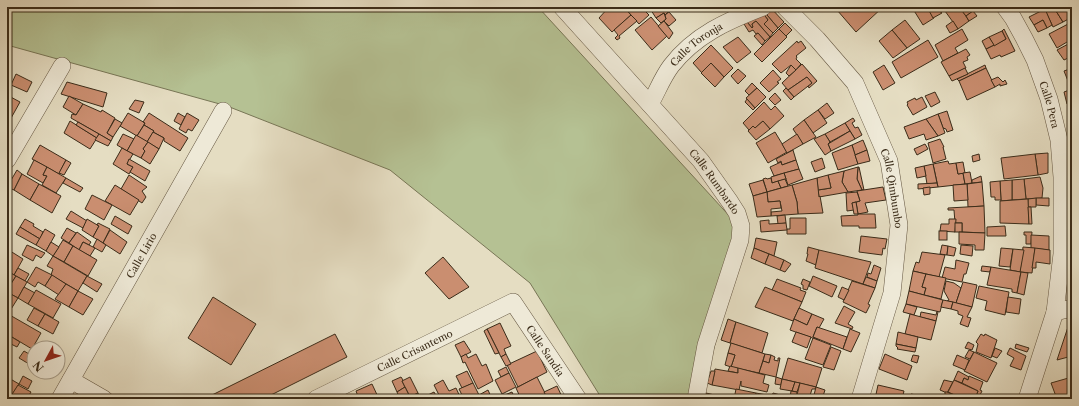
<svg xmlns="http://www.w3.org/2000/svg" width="1079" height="406" font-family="'Libre Caslon Text',serif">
<rect width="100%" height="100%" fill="#e5ddc2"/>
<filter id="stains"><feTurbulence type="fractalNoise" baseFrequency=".005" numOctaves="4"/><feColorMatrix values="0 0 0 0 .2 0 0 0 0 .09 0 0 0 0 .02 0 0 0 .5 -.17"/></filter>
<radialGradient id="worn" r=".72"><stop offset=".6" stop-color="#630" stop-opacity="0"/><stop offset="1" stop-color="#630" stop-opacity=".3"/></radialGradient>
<polygon fill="#b5c193" stroke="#787656" points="7,7 538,7 745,233 700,399 602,399 530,283 390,170 227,106 7,45"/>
<g fill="#ca8e70" stroke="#3b2c19">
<polygon points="609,7 624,7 631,15 612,32 599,18"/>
<polygon points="624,7 641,7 649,15 639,24"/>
<polygon points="649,7 668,7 670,10 665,15 664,13 656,18"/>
<polygon points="770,7 784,22 778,28 767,15 768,14 765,10"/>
<polygon points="839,7 883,7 856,32 837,10"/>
<polygon points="916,7 927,7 934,18 923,25 913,9"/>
<polygon points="927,7 936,7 940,12 941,12 942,13 933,18"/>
<polygon points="952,7 960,7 969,21 958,29 945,11"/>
<polygon points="967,7 970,7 973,11 966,16 962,11"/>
<polygon points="1049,7 1054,7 1056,9 1060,7 1065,7 1056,11 1063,22 1053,27 1045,10"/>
<polygon points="1065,7 1067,7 1072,17 1063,22 1056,11"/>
<polygon points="1045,9 1052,25 1047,28 1043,20 1034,25 1029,17"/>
<polygon points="765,10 768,14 767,15 778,28 773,33 764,24 768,20 762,12"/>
<polygon points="973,11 977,16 969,21 966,16"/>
<polygon points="669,12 676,20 669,26 664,21 666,19 665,15"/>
<polygon points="762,12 768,20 764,24 773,33 770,37 756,21 752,24 753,27 752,28 747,22"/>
<polygon points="664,13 666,19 661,23 656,18"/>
<polygon points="631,15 637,21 619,36 620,38 617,40 615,38 618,35 614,30"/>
<polygon points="651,17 667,36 652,50 635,30"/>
<polygon points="905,20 920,39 907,48 892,30"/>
<polygon points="1043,20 1047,28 1038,32 1034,25"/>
<polygon points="664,21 673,33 669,39 658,26"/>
<polygon points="756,21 770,37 765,41 758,33 756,34 753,30 749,32 744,24 747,22 752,28 753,27 752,24"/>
<polygon points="953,21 958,29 950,33 946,26"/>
<polygon points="785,23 792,30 786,36 779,29"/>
<polygon points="1070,23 1072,26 1072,39 1057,48 1049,34"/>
<polygon points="779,29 787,37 762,62 754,54"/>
<polygon points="962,29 968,40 955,48 958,53 943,61 935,45"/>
<polygon points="1004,29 1015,51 1001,57 1000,55 991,59 986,49 1006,39 1002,31"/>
<polygon points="892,30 907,48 893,58 879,41"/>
<polygon points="1002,31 1006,39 994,46 989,37"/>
<polygon points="758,33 765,41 762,45 754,36"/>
<polygon points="738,37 751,52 737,63 723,47"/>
<polygon points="989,37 994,45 986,49 982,41"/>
<polygon points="928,40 938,57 901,78 892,62"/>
<polygon points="797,41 798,43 801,41 806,48 796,56 797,57 796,59 801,64 796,70 791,65 781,73 772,64"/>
<polygon points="1072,42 1072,56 1064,60 1057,50"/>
<polygon points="711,45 733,68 724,77 711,63 702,73 693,63"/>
<polygon points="966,49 970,55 967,57 968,60 963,62 966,68 949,76 941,62"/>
<polygon points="711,63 724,77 715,87 701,73"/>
<polygon points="802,64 817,81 809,88 808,86 812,83 807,77 788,90 782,83"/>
<polygon points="791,65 796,70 789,76 786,73"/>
<polygon points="884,65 895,83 883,90 873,72"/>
<polygon points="985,65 986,68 959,81 957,79"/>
<polygon points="965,68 968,74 952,81 949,76"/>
<polygon points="986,68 995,87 967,100 959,81"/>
<polygon points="1072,68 1072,80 1068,81 1064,71"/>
<polygon points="738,69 746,76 738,84 731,76"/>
<polygon points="773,70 781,79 777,82 779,83 769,92 760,83"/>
<polygon points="16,74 32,82 27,92 11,85"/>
<polygon points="807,77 812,83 794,97 788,90"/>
<polygon points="998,77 1003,82 1005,80 1007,84 1000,86 1000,84 995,87 991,80"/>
<polygon points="67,82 107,93 103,107 61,94"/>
<polygon points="752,83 757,88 749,95 745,91"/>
<polygon points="757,88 766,97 755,108 746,98"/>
<polygon points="786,88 794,97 791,100 783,91"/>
<polygon points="1072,89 1072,102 1067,104 1064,92"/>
<polygon points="935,92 940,102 931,107 925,96"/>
<polygon points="775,93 781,100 775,105 769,99"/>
<polygon points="7,95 20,102 10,120 7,118"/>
<polygon points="69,96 83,104 76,115 63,107"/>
<polygon points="922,97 927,107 913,115 907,105 908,104 907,102 915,98 916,100"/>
<polygon points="747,99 755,108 753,110 745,102"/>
<polygon points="135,100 144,102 139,113 129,109"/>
<polygon points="764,102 771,110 775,106 784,116 770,129 763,121 755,128 753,126 749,130 743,123"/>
<polygon points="827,103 834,113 825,119 818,110"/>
<polygon points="83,104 101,112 102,110 115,118 107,133 113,137 111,141 71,118 72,114 76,115"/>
<polygon points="818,110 827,123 813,133 804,120"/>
<polygon points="947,111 953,130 947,132 946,129 943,128 938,114"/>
<polygon points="128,113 145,123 137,136 120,126"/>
<polygon points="149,113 188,138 180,151 164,141 164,138 153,132 154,131 144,125 145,123 143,122"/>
<polygon points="178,113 185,117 181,125 174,121"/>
<polygon points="187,113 199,120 192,131 188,129 186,133 179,129"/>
<polygon points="938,114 945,133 938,136 926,119"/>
<polygon points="853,118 855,121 852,123 855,128 858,127 862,135 855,139 845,123"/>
<polygon points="115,119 122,123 113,137 107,133"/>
<polygon points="926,119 938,136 926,140 924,134 909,139 904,127"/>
<polygon points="804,120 816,137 803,144 793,129"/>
<polygon points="70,121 97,138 90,149 64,133"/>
<polygon points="763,121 770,129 756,140 748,131 753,126 755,128"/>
<polygon points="78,122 99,134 97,138 76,125"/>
<polygon points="845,123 850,131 830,142 825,134"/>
<polygon points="144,125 154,131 147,142 137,136"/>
<polygon points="850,131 855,139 831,151 828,144"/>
<polygon points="153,132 164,138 159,149 147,142"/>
<polygon points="775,132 787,152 768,163 756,143"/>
<polygon points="99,134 111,141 108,146 95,140"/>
<polygon points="123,134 134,139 127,151 117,145"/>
<polygon points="797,134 803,144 787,153 782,144"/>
<polygon points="825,134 830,142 828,144 831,151 825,155 814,139"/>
<polygon points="136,135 148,142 143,149 145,151 141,158 127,151"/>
<polygon points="940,139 944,147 943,147 946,159 933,163 928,143"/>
<polygon points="863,140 867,150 855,155 852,145"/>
<polygon points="148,142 159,149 150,164 141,158 145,151 143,149"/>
<polygon points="925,144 928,149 917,155 914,149"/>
<polygon points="40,145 66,160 59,174 32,159"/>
<polygon points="852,145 858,164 838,170 832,153"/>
<polygon points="122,148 133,154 127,164 133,167 129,174 113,164"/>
<polygon points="793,150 796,160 782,165 781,161 778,163 776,159"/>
<polygon points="867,150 870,161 858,164 855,155"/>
<polygon points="1048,153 1048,173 1038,175 1035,154"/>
<polygon points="979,154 980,160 973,162 972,156"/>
<polygon points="1035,154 1038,175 1004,179 1001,158"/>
<polygon points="822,158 825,168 815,172 811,162"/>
<polygon points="129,159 150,171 145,181 130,172 133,167 127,164"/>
<polygon points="34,160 47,167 43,175 47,176 43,183 27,174"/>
<polygon points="66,160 71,163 64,175 59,173"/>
<polygon points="796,160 799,169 774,176 770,167 781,162 782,165"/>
<polygon points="948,161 949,164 956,163 958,174 963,173 965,184 938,187 933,164"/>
<polygon points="963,162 965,173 958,174 956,163"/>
<polygon points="933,164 937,183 927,184 924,166"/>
<polygon points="924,166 926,176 917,178 915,168"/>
<polygon points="47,167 66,178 56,193 42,185 47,176 43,175"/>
<polygon points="858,167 859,167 864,190 862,190 857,179"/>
<polygon points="858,167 857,179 862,190 848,192 842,182 844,171"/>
<polygon points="799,169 803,179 788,185 784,173"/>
<polygon points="17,170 22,174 14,190 7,187"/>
<polygon points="844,171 842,182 848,192 819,197 818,190 831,188 828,175"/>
<polygon points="970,172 972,183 965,184 963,173"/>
<polygon points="784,173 786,179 772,183 771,177"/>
<polygon points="22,174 39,184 30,200 14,190"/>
<polygon points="129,175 147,187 142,191 146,197 142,203 121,189"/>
<polygon points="828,175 831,188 818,190 817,178"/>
<polygon points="981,176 982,182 972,183 972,180"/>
<polygon points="1040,177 1043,188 1042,198 1026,199 1024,179"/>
<polygon points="66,178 83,188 80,192 63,183"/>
<polygon points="766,178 767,179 771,178 772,183 778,181 781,188 767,192 763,179"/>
<polygon points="817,178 819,197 820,196 823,213 798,214 797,202 792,185"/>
<polygon points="785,179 788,186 781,188 778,181"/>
<polygon points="1024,179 1026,199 1012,200 1012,180"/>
<polygon points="763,180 767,192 753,196 749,184"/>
<polygon points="1012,180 1012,200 1001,201 1000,181"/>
<polygon points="1000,181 1001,200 995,200 995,197 991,197 990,182"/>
<polygon points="982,182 984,206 968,207 967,184"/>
<polygon points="937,183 938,187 918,189 918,184"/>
<polygon points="39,184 61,196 52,213 30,200"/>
<polygon points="967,184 968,200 954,201 953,185"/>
<polygon points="115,185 139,200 130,215 105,201"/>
<polygon points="792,185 797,202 798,214 771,216 771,212 782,211 780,201 768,202 767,192"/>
<polygon points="883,187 886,200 865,203 868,212 858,214 856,202 860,201 857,191"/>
<polygon points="930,187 930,194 924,195 923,188"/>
<polygon points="767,192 768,202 780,201 781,208 771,209 771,216 757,217 753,196"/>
<polygon points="857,192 860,201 852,203 854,210 847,211 846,193"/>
<polygon points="92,195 112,205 104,220 85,209"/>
<polygon points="1036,198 1049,198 1049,206 1036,205"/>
<polygon points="1036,198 1036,207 1028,207 1028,199"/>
<polygon points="1028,199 1029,224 1000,223 1000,201"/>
<polygon points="856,202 858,214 854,214 852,203"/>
<polygon points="984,206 985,233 962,232 962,223 955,223 954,210 948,210 948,208"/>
<polygon points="1028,207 1031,207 1032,224 1029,224"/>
<polygon points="71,211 87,221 83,228 66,219"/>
<polygon points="858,214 875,214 876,228 859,228 859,226 842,226 841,216 858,215"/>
<polygon points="785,215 786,223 778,224 777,216"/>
<polygon points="115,216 132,226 128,234 111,224"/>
<polygon points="790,218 806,218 806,234 787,234 787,229 790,229"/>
<polygon points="25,219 34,224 33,226 43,232 40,239 20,227"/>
<polygon points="87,219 99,226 93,237 82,230"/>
<polygon points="949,219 956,219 955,232 940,231 941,224 949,224"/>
<polygon points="769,220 769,224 786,223 787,230 761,232 760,221"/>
<polygon points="98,223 110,229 103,243 93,237 99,226 97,225"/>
<rect x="955" y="223" width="7" height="9"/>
<polygon points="1005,226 1006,236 987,236 987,227"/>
<polygon points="20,227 40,239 36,245 16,234"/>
<polygon points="67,228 76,233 69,243 61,238"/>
<polygon points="45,229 55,235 46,251 36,245"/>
<polygon points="110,230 127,242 120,254 103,243"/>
<rect x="939" y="231" width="8" height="9"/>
<polygon points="77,232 91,242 89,245 83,242 79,250 69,243"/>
<polygon points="959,232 985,233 984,250 975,250 975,245 959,244"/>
<polygon points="1024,232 1032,232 1031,244 1026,244 1026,235 1024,235"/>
<polygon points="1031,235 1049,236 1049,250 1031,248"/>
<polygon points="861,236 887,239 885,249 883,248 882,255 859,252"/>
<polygon points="756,238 777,242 774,256 754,248"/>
<polygon points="97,239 106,245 102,252 93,247"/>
<polygon points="63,240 73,246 64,262 53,256"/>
<polygon points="51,242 59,247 53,256 46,251"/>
<polygon points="83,242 95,248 90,256 79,250"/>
<polygon points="27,245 45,253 41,258 36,255 33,261 22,255"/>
<polygon points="942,245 948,246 947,255 940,254"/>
<polygon points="961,245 973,246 972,256 960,254"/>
<polygon points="73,246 97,260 88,276 64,262"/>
<polygon points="948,246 956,248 954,256 947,255"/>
<polygon points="808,247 819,250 816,265 806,261 808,254 807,254"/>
<polygon points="1023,247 1035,248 1032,273 1020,272"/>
<polygon points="754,248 769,254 765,264 751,258"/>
<polygon points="1001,248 1013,249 1010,267 999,266"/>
<polygon points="1035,248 1050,250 1050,264 1036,262 1036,268 1032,268"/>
<polygon points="7,249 23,259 14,275 7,271"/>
<polygon points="1013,249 1024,250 1020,272 1010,270"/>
<polygon points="819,250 871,262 863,284 815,268"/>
<polygon points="922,252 945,255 939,277 913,271 916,262 919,263"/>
<polygon points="769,254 784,260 780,270 765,264"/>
<polygon points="53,256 87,276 78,291 51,275 53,269 47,266"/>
<polygon points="443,257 469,287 449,299 425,273"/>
<polygon points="784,260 791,264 785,272 780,270"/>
<polygon points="956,260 969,263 966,274 964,274 962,282 942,278 945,267 955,269"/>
<polygon points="874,265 881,268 877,281 867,277 868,273 871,274"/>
<polygon points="982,266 991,267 990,272 981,271"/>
<polygon points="36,267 52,275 45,286 38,282 35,287 27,282"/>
<polygon points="991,267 1021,272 1017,293 1012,292 1012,289 987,285"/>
<polygon points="18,268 29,274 25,281 14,275"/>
<polygon points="7,271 16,276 9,287 7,286 7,284 11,278 7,276"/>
<polygon points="913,271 926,274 922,287 926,288 924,295 909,291"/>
<polygon points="1021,272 1028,273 1024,295 1017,293"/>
<polygon points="926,274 946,278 941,299 924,295 926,288 922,287"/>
<polygon points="52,275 66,284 59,295 45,286"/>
<polygon points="16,276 27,282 18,298 7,292 7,286 9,287"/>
<polygon points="87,276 102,284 97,292 83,283"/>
<polygon points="813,276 837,286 832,297 809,286"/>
<polygon points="866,277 877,281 875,288 863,284"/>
<polygon points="777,279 801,288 800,290 806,292 802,302 772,290"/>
<polygon points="803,279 810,282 807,290 803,289 803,285 801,284"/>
<polygon points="852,281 875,288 868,304 870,305 866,313 843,302"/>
<polygon points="946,281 954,283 961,288 956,303 947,301 949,300 944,291"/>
<polygon points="963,282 977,285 972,307 956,303"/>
<polygon points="66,284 78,291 69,307 55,299"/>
<polygon points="979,286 1009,292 1005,315 985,310 987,301 976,298"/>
<polygon points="24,287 35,293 28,304 18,298"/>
<polygon points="765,287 802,302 793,321 755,307"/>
<polygon points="842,287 849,290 844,300 838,297"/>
<polygon points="36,290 61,304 53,318 28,304"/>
<polygon points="78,291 93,299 83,315 69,307"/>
<polygon points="909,291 943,300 940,312 906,304"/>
<polygon points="7,292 18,298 8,314 7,313"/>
<polygon points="213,297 256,324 231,365 188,338"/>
<polygon points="1008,297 1021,299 1019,314 1006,312"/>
<polygon points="943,300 953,302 951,309 941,307"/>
<polygon points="953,302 972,307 967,317 971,318 968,327 960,324 963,316 958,314 958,311 951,309"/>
<polygon points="906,304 917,307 914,315 903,312"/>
<polygon points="844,306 855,312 848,324 853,327 852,329 835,323"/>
<polygon points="34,308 45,314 38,326 27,320"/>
<polygon points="799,308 812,314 807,325 794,319"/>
<polygon points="937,311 938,312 936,321 920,317 921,312 936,315"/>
<polygon points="8,314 41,333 32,349 7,334 7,316"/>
<polygon points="45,314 59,322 53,334 38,326"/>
<polygon points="812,314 824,319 819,328 817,327 813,337 818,339 818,340 790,330 794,319 807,325"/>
<polygon points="910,314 936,321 931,340 905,334"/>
<polygon points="728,319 736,322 730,343 721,340"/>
<polygon points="736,322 768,333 762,353 730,343"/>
<polygon points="500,323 511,346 504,349 506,354 501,357 487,329"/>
<polygon points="1072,323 1072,356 1057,360 1069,324"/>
<polygon points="817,327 847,337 843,349 813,337"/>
<polygon points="487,329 499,353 495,354 484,331"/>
<polygon points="850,329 860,333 851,352 843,349"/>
<polygon points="796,332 811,337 807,348 792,342"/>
<polygon points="898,332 918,337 916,348 896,344"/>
<polygon points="335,334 347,357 263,399 204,399"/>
<polygon points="981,334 984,336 985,334 997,340 991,358 976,352 978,344 976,342"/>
<polygon points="10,336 20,342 17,347 7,342"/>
<polygon points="813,338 831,345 823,365 805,359"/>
<polygon points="464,341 471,352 461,357 455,345"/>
<polygon points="968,342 974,345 972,350 965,348"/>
<polygon points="731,343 765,354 759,373 731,367 735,355 728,353"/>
<polygon points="896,344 916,348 915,352 897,349 898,348 896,346"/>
<polygon points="1016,344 1029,348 1027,352 1015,348"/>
<polygon points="831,347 841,351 834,370 823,367"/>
<polygon points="995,348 1002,351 997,358 992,356"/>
<polygon points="1010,348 1026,356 1021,370 1010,366 1014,358 1007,354"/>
<polygon points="969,350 974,352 970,359 965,357"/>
<polygon points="24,351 34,357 34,367 19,358"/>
<polygon points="537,351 547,372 518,387 507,365"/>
<polygon points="974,352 997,363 987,382 964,371"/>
<polygon points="728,353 735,355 731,367 725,365"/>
<polygon points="466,354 468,358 476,354 482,366 486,364 493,381 478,389 465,362 463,363 461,357"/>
<polygon points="506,354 511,364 506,366 501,357"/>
<polygon points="765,354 771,355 769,363 763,361"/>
<polygon points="885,354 912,366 907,380 879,369"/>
<polygon points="771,355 775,357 774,360 778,361 778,358 780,358 776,377 759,373 763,361 769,363"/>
<polygon points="913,355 919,356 917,363 911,361"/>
<polygon points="957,355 969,360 965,370 953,365"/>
<polygon points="788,358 822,368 816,387 782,379"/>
<polygon points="730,366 738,368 738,373 728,371"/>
<polygon points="506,367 509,373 501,377 498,371"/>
<polygon points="738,368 765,375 763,383 769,385 767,392 741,386 741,381 739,390 712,385 715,369 738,373"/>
<polygon points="467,371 473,383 462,388 456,376"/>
<polygon points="711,371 715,371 712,385 707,383"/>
<polygon points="958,371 969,377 968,380 964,378 962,383 954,380"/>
<polygon points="509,373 516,387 502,394 495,380"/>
<polygon points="23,376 32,381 28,389 19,384"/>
<polygon points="969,376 983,382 980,390 982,391 979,397 976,396 978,391 962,383 964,378 968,380"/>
<polygon points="7,377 19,384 9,399 7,398"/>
<polygon points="401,377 403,380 402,381 405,387 397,392 392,381"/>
<polygon points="410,377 418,393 410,397 402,381"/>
<polygon points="537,377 548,399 521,399 516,388"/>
<polygon points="776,377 782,379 781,385 775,384"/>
<polygon points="1072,377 1072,399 1057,399 1051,383"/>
<polygon points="782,379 795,382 792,391 780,389"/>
<polygon points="443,380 449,391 456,388 461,399 441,399 434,385"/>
<polygon points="944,380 953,382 947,393 940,390"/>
<polygon points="954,380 978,391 976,396 979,397 978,399 964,399 948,392"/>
<polygon points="795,382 800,383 797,392 792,391"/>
<polygon points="473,383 479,395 471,399 464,399 459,389"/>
<polygon points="800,383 816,387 815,389 812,389 809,399 796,399"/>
<polygon points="372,384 379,399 359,399 356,391"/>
<polygon points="18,385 31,392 27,399 9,399"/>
<polygon points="878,385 904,391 902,399 875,399"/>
<polygon points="557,386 563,399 548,399 544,392"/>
<polygon points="405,387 410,397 406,399 400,399 397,392"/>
<polygon points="816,387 825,390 822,399 813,399"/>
<polygon points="736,389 756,393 755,399 734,399"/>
<polygon points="488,390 492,399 481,399 479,395"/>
<polygon points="791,391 797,392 796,399 790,398"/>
<polygon points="434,392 438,399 430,399 428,395"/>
<polygon points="512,392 515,399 501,399 500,397"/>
<polygon points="945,392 947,392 963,399 945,399"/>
<polygon points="418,393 421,399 406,399"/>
<polygon points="706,393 719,396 719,399 705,399"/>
<polygon points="756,393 772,396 771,399 755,399"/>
<polygon points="773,393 784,396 783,399 771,399"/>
<polygon points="911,394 922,396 921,399 910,399"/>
<polygon points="982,395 989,395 998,399 980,399"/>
</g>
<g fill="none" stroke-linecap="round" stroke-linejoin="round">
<g stroke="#665843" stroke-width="18">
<g id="street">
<path id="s1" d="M562,7L701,161L730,202L737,213L741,226L740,240L706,345L696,399"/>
<path id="s2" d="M785,7L817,39L855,83L889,161L899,225L892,293L860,399"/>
<path id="s3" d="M1005,7L1013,18L1024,38L1035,60L1049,99L1059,140L1062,177V254L1055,312L1027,399"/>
<path id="s4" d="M650,104C657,92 662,78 671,66C695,35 727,21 763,7"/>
<polyline points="7,160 62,66"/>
<polyline points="1055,312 1072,308"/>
<polyline points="71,380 104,399"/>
<path id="s5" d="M60,399L223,111"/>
<path id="s6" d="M316,399L513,302L578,399"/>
</g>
</g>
<use href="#street" stroke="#eee9d7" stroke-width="17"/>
</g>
<g text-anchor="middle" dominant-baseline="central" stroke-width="3" stroke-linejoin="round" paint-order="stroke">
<g font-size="10" fill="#3b2c19" stroke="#eee9d7">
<text stroke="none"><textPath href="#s4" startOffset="77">Calle Toronja</textPath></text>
<text stroke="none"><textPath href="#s3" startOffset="108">Calle Pera</textPath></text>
<text stroke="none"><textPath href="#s1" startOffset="232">Calle Rumbardo</textPath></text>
<text stroke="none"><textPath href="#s2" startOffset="216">Calle Qimbumbo</textPath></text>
<text stroke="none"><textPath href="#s5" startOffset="165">Calle Lirio</textPath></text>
<text stroke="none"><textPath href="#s6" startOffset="110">Calle Crisantemo</textPath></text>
<text stroke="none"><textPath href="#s6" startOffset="278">Calle Sandía</textPath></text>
</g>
</g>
<rect width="1079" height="406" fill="none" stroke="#e5ddc2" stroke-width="24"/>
<rect x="8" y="8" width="1063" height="390" fill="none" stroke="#3b2c19" stroke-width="2"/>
<rect x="12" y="12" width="1055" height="382" fill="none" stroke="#3b2c19"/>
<g transform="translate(46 360) rotate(230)"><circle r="19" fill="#eee9d7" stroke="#a69d8b"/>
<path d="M0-3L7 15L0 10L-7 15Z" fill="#8f2418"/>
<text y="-6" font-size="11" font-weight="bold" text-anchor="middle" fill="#3b2c19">N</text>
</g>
<rect width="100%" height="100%" filter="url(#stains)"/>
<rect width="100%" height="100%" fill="url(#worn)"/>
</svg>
